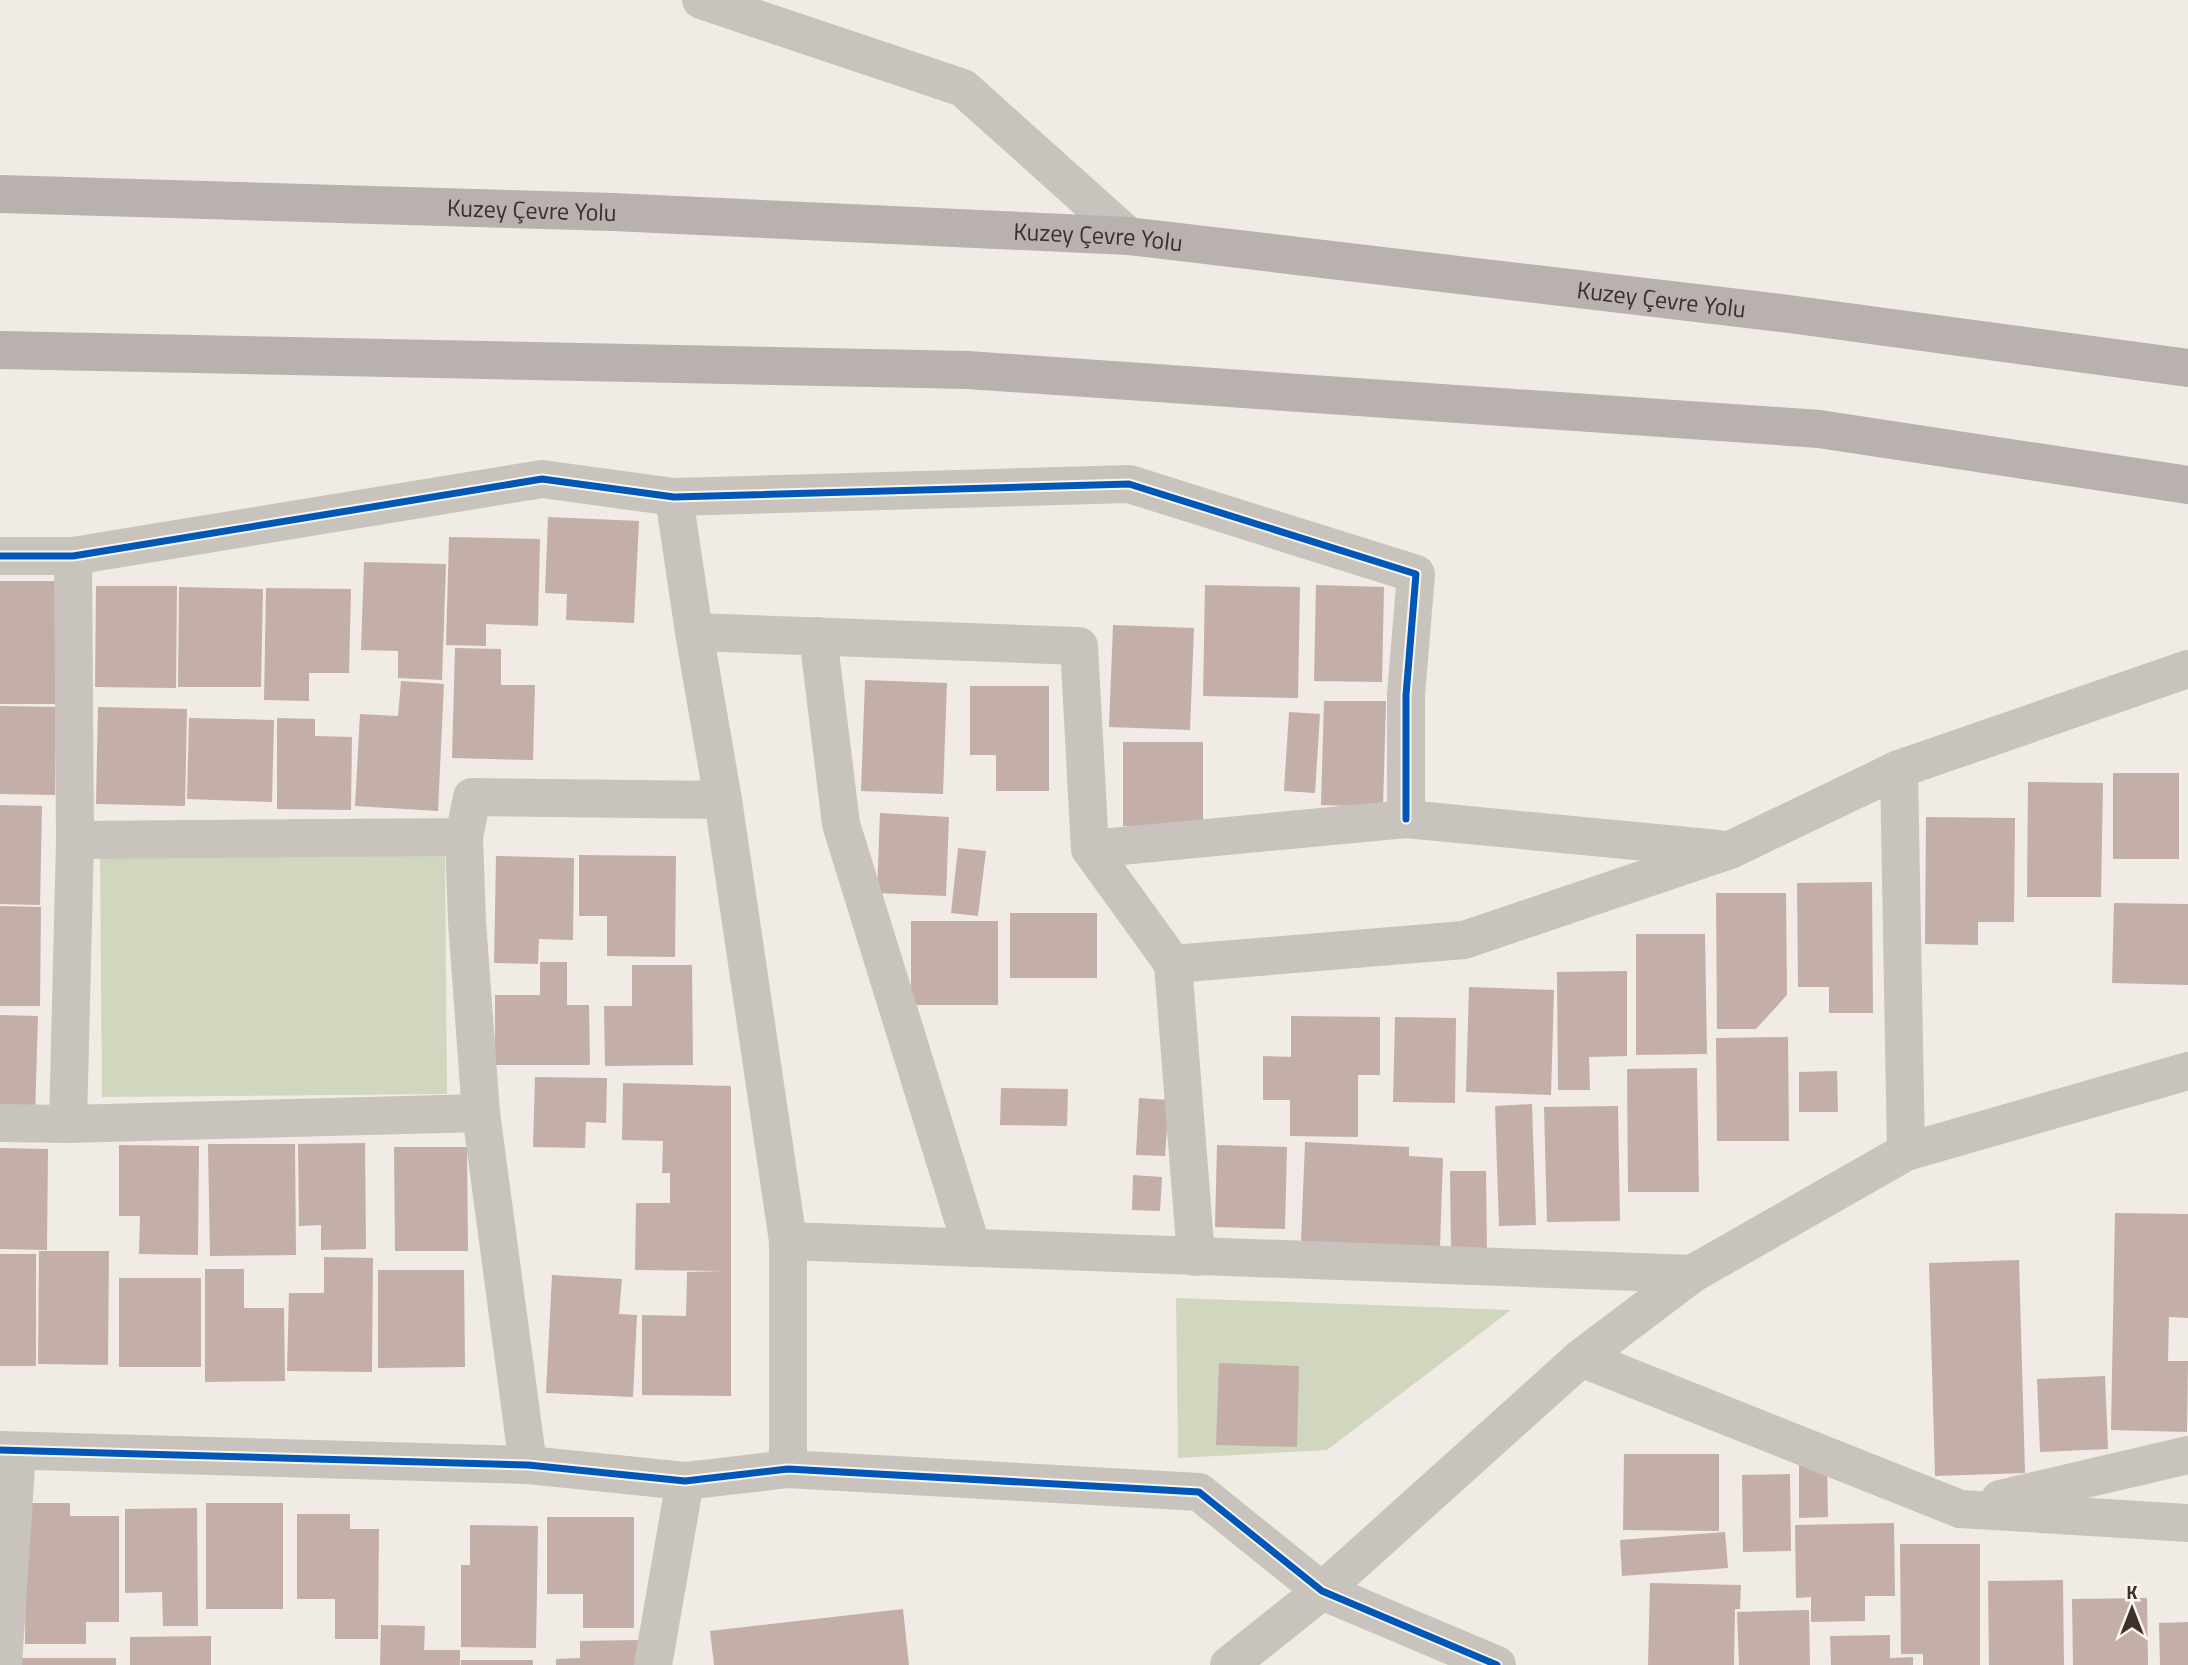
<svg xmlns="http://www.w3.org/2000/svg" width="2188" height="1665" font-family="'Titillium Web',sans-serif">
<rect width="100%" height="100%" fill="#f0ebe5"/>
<g fill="#d1d6bf">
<polygon points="445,852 447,1094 102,1097 100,855"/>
<polygon points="1176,1298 1511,1310 1327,1450 1178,1458"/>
</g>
<g fill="#c3afa7">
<polygon points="548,517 639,521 634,623 566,620 567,594 545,593"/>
<polygon points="449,537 540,539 538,626 486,624 486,646 446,645"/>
<polygon points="364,562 446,564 442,680 398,678 398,651 361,650"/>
<polygon points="0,581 56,581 55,704 0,704"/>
<polygon points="1205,585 1300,587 1298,698 1203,696"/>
<polygon points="1316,585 1384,587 1382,682 1314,681"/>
<polygon points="96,586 177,586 176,688 95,687"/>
<polygon points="179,587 263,589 261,687 178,687"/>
<polygon points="266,588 351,589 349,673 309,673 309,701 264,700"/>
<polygon points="1113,625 1194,628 1190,730 1109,727"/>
<polygon points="455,648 501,649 501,685 535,685 533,760 452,758"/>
<polygon points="865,680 947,683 943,794 861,791"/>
<polygon points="401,681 444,684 438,811 355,806 360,714 398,716"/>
<polygon points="970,686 1049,686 1049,791 996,791 996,755 970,755"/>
<polygon points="1324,701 1386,701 1383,807 1321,805"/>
<polygon points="0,706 56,707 55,795 0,794"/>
<polygon points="98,707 187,709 185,806 96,804"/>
<polygon points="1289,712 1320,714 1315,793 1284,791"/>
<polygon points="189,718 274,720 272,802 187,799"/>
<polygon points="277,718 315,719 315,736 352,737 351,810 277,809"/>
<rect x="1123" y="742" width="80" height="84"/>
<rect x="2113" y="773" width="66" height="86"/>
<polygon points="2028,782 2103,783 2101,897 2027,897"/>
<polygon points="0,805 42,806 40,905 0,904"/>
<polygon points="880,813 949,817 946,896 877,893"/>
<polygon points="1926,817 2015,818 2014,922 1978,922 1978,945 1925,944"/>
<polygon points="958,848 986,851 978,916 951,913"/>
<polygon points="579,855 676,856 675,957 607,956 607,916 579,916"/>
<polygon points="496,856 574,858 573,940 539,939 538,964 494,963"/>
<polygon points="1872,882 1873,1013 1829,1013 1829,987 1798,987 1797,883"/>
<polygon points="1716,893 1786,893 1787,995 1756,1029 1717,1029"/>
<polygon points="2114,903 2188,904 2188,985 2112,983"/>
<polygon points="0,906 41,907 40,1006 0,1006"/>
<rect x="1010" y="913" width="87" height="65"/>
<rect x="911" y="921" width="87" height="84"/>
<polygon points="1636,934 1705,934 1707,1054 1636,1055"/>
<polygon points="540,962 567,962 567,1005 589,1005 590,1065 495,1065 495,995 540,995"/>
<polygon points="632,965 692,965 693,1065 605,1066 604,1006 632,1006"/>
<polygon points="1627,971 1627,1056 1589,1057 1590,1090 1558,1090 1557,972"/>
<polygon points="1469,987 1554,990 1551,1095 1466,1092"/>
<polygon points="0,1015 38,1016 35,1117 0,1117"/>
<polygon points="1291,1016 1380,1017 1380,1075 1358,1075 1358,1137 1290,1136 1290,1100 1263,1100 1263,1056 1291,1057"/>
<polygon points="1395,1017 1456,1018 1455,1103 1393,1102"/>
<polygon points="1788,1037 1789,1141 1717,1141 1716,1038"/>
<polygon points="1697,1068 1699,1192 1628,1192 1627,1069"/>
<polygon points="1837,1071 1838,1112 1799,1112 1799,1072"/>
<polygon points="535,1077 607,1078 606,1123 586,1122 585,1148 533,1147"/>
<polygon points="623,1083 731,1086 731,1396 642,1395 642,1315 686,1316 687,1272 726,1271 635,1270 636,1203 670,1203 670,1173 662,1173 663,1141 622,1140"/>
<polygon points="1001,1088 1068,1089 1067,1126 1000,1125"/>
<polygon points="1139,1098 1169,1100 1165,1156 1136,1155"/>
<polygon points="1532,1104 1536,1225 1499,1226 1495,1106"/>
<polygon points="1618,1106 1620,1221 1547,1222 1544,1107"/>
<polygon points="1305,1142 1409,1147 1409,1156 1443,1158 1440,1248 1301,1242"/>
<polygon points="365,1143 366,1249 321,1250 321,1225 299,1226 298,1144"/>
<polygon points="208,1144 295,1144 296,1255 210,1256"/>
<polygon points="119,1145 199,1146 198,1255 139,1254 140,1216 119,1216"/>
<polygon points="1217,1145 1287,1147 1285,1229 1215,1227"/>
<polygon points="394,1147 467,1147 468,1251 395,1251"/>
<polygon points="0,1148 48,1149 47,1250 0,1249"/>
<polygon points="1450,1171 1486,1171 1487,1252 1451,1253"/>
<polygon points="1133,1175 1162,1177 1160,1211 1132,1210"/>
<polygon points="2115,1213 2188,1214 2188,1318 2169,1317 2168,1361 2188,1361 2187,1432 2111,1430"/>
<polygon points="39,1251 109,1251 108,1365 38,1364"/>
<rect x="0" y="1254" width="36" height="112"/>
<polygon points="324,1257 373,1258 372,1372 287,1371 289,1293 324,1293"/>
<polygon points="2019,1260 2025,1473 1935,1476 1929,1263"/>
<polygon points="205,1269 244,1269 244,1308 284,1308 285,1381 205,1382"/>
<polygon points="378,1270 464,1270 465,1367 378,1368"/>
<polygon points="552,1275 622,1279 619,1314 637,1315 633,1397 546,1393"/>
<rect x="119" y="1278" width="82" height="89"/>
<polygon points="1219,1363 1299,1366 1297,1447 1216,1445"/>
<polygon points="2105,1376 2108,1449 2040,1452 2037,1379"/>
<polygon points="1624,1454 1719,1454 1719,1531 1623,1530"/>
<polygon points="1827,1461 1828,1517 1799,1518 1799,1462"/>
<polygon points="1790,1474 1791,1551 1743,1552 1742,1475"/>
<polygon points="26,1503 70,1503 70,1516 119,1516 119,1622 86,1622 86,1644 25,1644"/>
<rect x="206" y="1503" width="77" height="106"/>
<polygon points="197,1508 198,1626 163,1626 162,1592 125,1593 125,1509"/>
<polygon points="297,1514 350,1514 350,1529 379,1529 378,1639 335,1639 335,1599 297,1599"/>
<polygon points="547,1517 634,1517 634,1628 583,1628 583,1594 547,1594"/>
<polygon points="1894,1523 1895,1596 1865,1596 1865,1621 1811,1622 1811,1597 1796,1598 1795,1525"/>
<polygon points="470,1525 538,1526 536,1648 461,1647 461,1565 470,1565"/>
<polygon points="1725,1532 1728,1568 1622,1576 1620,1540"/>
<polygon points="1900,1544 1980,1544 1980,1665 1923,1665 1923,1654 1901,1654"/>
<polygon points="2063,1580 2064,1665 1989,1665 1988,1581"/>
<polygon points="1650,1583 1741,1585 1740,1609 1735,1609 1734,1665 1648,1665"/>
<polygon points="2147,1598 2148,1665 2073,1665 2072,1599"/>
<polygon points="903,1609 909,1665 714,1665 710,1631"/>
<polygon points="1809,1610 1810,1665 1739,1665 1737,1612"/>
<polygon points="2188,1622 2188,1665 2160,1665 2159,1623"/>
<polygon points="381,1625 425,1626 424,1650 460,1650 460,1665 380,1665"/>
<polygon points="1890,1635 1890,1658 1913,1657 1913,1665 1831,1665 1830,1636"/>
<polygon points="211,1636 211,1665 130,1665 130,1637"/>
<polygon points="638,1640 638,1665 556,1665 556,1659 580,1658 580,1641"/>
<rect x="17" y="1658" width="99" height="7"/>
<rect x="461" y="1660" width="72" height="5"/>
</g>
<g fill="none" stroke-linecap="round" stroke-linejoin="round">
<g stroke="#c9c3be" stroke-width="38">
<polyline points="674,497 694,632 723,800 788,1241 788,1469"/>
<polyline points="0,556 73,556 542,479 674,497 1129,484 1416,574 1406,695 1406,819"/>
<polyline points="694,632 1079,646 1090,849 1173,964 1196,1257"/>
<polyline points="818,636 841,824 972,1248"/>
<polyline points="1899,769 1906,1152"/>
<polyline points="464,837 467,922 481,1113 528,1465"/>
<polyline points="75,840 464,837 472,797 723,800"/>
<polyline points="1090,849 1406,819 1719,849"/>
<polyline points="1173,964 1464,940 1730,850 1899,769 2188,669"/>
<polyline points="0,1123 68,1124 481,1113"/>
<polyline points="68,1124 75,840 73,556"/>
<polyline points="788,1241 1692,1274"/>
<polyline points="1581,1358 1960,1509 2188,1523"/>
<polyline points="0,1450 528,1465 685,1481 788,1469 1199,1492 1322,1591 1497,1665"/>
<polyline points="2000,1499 2188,1455"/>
<polyline points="3,1665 17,1451"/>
<polyline points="653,1665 685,1481"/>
</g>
<g stroke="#c9c3be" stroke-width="38">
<polyline points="701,0 963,88 1128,236"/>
<polyline points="1229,1665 1322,1591 1581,1358 1692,1274 1906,1152 2188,1071"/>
</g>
<g stroke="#b8b1ad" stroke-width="38">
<path id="s1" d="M0,194L613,212L1128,236L1789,314L2188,368"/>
<polyline points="0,350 968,370 1819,429 2188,485"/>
</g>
<g stroke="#fbf5ee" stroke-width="11">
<g id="cycleway">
<polyline points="0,556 73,556 542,479 674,497 1129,484 1416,574 1406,695 1406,819"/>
<polyline points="0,1450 528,1465 685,1481 788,1469 1199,1492 1322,1591 1497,1665"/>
</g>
</g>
<use href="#cycleway" stroke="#0057b8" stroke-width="7"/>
</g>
<g text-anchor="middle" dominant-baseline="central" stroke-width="6" stroke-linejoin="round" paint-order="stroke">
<g font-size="24" fill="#3b302b" stroke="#fbf5ee">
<text stroke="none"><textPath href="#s1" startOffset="532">Kuzey Çevre Yolu</textPath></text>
<text stroke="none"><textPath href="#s1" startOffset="1099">Kuzey Çevre Yolu</textPath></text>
<text stroke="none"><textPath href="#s1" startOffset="1666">Kuzey Çevre Yolu</textPath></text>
</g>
</g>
<g transform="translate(2132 1609)" stroke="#fbf5ee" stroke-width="5" paint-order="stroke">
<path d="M0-5L12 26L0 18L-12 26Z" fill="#3b302b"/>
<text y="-10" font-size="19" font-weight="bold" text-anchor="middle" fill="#3b302b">K</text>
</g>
</svg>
